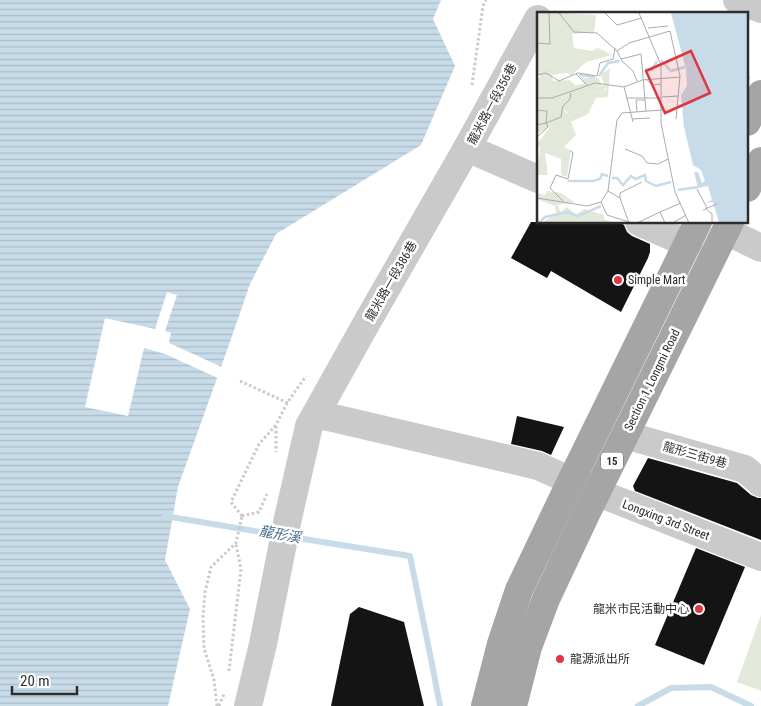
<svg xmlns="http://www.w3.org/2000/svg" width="761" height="706" font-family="'Roboto Condensed','Noto Sans TC',sans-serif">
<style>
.pitch{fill:#e2e9db}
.water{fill:url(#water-rules)}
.pier{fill:#fff}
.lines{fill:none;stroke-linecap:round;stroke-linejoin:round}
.stream{stroke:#c8dbe8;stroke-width:6}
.building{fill:#141414}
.path{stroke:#cacaca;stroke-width:3;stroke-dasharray:2.5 2.5;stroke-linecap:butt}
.minor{stroke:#cacaca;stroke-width:28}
.major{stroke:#a5a5a5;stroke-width:28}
.poi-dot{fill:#da3942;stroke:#fff;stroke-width:2}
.labels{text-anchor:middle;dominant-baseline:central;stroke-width:5;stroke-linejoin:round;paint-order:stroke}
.shield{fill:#fff;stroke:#6c6c6c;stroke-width:1}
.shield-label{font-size:11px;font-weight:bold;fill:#2d2d2d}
.street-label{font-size:12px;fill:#2d2d2d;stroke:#fff}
.poi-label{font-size:12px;fill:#2d2d2d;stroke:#fff;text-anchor:start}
.water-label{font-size:14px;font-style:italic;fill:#406c89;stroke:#fff}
.inset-river{fill:none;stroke:#c8dbe8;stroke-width:2.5}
.inset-road{fill:none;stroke:#ababab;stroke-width:1}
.view{fill:#da3942;fill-opacity:0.15;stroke:#da3942;stroke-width:2.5}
.inset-edge{fill:none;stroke:#2d2d2d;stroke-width:2.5}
</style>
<defs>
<pattern id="water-rules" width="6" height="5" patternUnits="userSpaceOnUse" patternTransform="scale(1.25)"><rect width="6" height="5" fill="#c8dbe8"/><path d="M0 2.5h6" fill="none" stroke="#acbcc7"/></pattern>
</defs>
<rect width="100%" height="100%" fill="#fff"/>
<polygon class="pitch" points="761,615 761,691 737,682"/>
<polygon class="water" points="0,0 441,0 433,19 455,66 421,145 276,234 250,284 231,339 178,487 165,560 190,609 168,706 0,706"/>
<polygon class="pier" points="167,292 177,295 165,331 171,333 169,343 224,368 220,379 165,354 144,348 128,416 85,407 105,318 155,329"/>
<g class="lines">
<g class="stream">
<polyline points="165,516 278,535"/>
<polyline points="291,537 410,556 432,664 440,706"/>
<polyline points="638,706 671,688 711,687 751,706"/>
</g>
</g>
<g class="building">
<polygon points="531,222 619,222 624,225 627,232 632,236 650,244 650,252 648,258 621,312 551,271 547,278 511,258"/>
<polygon points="517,416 564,427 551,455 542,451 511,444"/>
<polygon points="648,458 737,483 751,495 758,498 761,498 761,540 635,491 633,486"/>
<polygon points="696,548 745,567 704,665 655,645"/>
<polygon points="359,607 404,622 424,706 331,706 350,614"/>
</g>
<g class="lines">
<g class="path">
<polyline points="472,85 483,6 486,0"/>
<polyline points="240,381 288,403"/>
<polyline points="276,426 276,452"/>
<polyline points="242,516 231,502 259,444 276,425 287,403 306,376"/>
<polyline points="242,516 259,512 267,494"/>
<polyline points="229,671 241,569 236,544"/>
<polyline points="217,706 214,680 204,648 203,617 205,592 211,567 236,543 242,516"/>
<polyline points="219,706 224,694"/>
</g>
<g class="minor">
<polyline points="737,0 761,9"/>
<polyline points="467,148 538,179"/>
<polyline points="639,222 688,244"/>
<polyline points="726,231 761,248"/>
<polyline points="316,414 538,466 596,492 761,557"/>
<polyline points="625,435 745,469 761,483"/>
<polyline points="248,706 263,644 288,518 309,426 366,324 467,148 538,19"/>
</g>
<g class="major">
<polyline points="747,122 761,94"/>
<polyline points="747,188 761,161"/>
<polyline points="485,706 501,644 519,590 571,481 698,222"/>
<polyline points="513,706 528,647 546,599 586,514 730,222"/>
</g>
</g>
<g class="poi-dot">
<circle cx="618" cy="280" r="5"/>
<circle cx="699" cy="609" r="5"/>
<circle cx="560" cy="659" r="5"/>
</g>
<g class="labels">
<rect class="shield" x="601" y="452.5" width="22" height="17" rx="4"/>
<g class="shield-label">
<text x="612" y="461">15</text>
</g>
<g class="street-label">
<text transform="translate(492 104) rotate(-62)">龍米路一段356巷</text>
<text transform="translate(391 281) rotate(-60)">龍米路一段386巷</text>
<text transform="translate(652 380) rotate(-64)">Section 1, Longmi Road</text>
<text transform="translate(695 455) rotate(16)">龍形三街9巷</text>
<text transform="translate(666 520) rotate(21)">Longxing 3rd Street</text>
</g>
<g class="poi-label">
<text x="628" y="280">Simple Mart</text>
<text x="689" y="609" text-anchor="end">龍米市民活動中心</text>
<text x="570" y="659">龍源派出所</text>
</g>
<g class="water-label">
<text transform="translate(280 534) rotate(10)">龍形溪</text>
</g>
</g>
<g transform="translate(537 12)">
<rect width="211" height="211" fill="#fff"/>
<path d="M28 1 59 3 57 20 35 22 37 36 55 39 61 36 75 43 49 50 34 64 30 61 15 63 16 69 33 68 38 73 47 72 45 66H61L65 73 47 83 32 103 22 90 29 81 18 93 0 96V66L4 65 0 61V51L24 54 26 51 9 38 14 33V24L33 15 26 4ZM73 56 71 85 59 86 51 102 34 110 39 123 27 135 34 139 30 165 24 163V147L8 141 11 163H0L3 136 0 131 25 109 49 93 50 85 57 80 64 81 69 78 64 63ZM10 179 24 181 37 190 20 193 24 200 30 195 39 203 47 197 67 203V207L76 211H5L19 201 18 194 0 187V181L8 183Z" fill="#e2e9db"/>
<path d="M0 1H28L26 4 34 15 26 20 28 28 17 31 14 25V33L9 38 26 50 24 54 0 51ZM68 73 67 81 57 80 50 85 49 93 25 109 24 117H15L16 129 0 132 14 114 0 122V96L6 92 18 93 29 81 22 90 25 93 33 89V97L26 98 32 103 49 79Z" fill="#e2e9db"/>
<path d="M134 1H211V211H182L176 190 168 191 175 188 171 174 161 176 157 160H161L165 171 168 169 164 158 156 153 147 115 144 83 150 74 149 57Z" fill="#c8dbe8"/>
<path class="inset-river" d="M195 1 212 67M124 48 134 59 148 55M108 57 115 58 120 49M42 63 58 65M62 64 71 51 83 49M75 166H80L86 173 94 164 99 167 108 163 109 169 119 174 134 170M31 169H56L63 167 65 162 71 164M141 178 161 175M2 211 8 205 30 200 41 204 64 194"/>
<path class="inset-road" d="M22 1 37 20 60 21 80 39 92 31 133 19 143 64 139 107M68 1 80 13 105 6M102 1 124 53V111L138 180 152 211M111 16 131 14M0 31 13 32 12 1M80 39 85 49 96 59 100 69M84 47 104 42 109 99M39 62 51 74M0 63 9 61 22 69 41 61 60 64 63 51 76 47 78 36M110 68 116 73 124 72M87 75 96 110M125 85 141 84M0 86H15L58 71 87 75 105 68 143 65M89 86H124M0 98 10 99 9 111 0 113M100 100 99 88H108M95 107 113 106M0 125 11 115 9 111 24 105 26 94 33 87 34 81M88 137 105 144 110 151 121 152 131 147M160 177 170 196M71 179 83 186 92 211M0 186 50 194 64 190 71 179 80 108 85 101 125 98M83 186V181L105 170M26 189 13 176 19 163 31 167 36 141 33 138M64 190 70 203 92 210M169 197 175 202V211M166 198 180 192M100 211 123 200M128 211 123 200 144 191M136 211 149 203"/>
<path class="view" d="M154 39 173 81 128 101 109 59Z"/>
<rect width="211" height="211" class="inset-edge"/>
</g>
<path d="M12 686v8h65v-8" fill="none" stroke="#2d2d2d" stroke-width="2.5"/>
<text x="20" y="686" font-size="15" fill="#2d2d2d" stroke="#ffffff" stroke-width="4" paint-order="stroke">20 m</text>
</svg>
